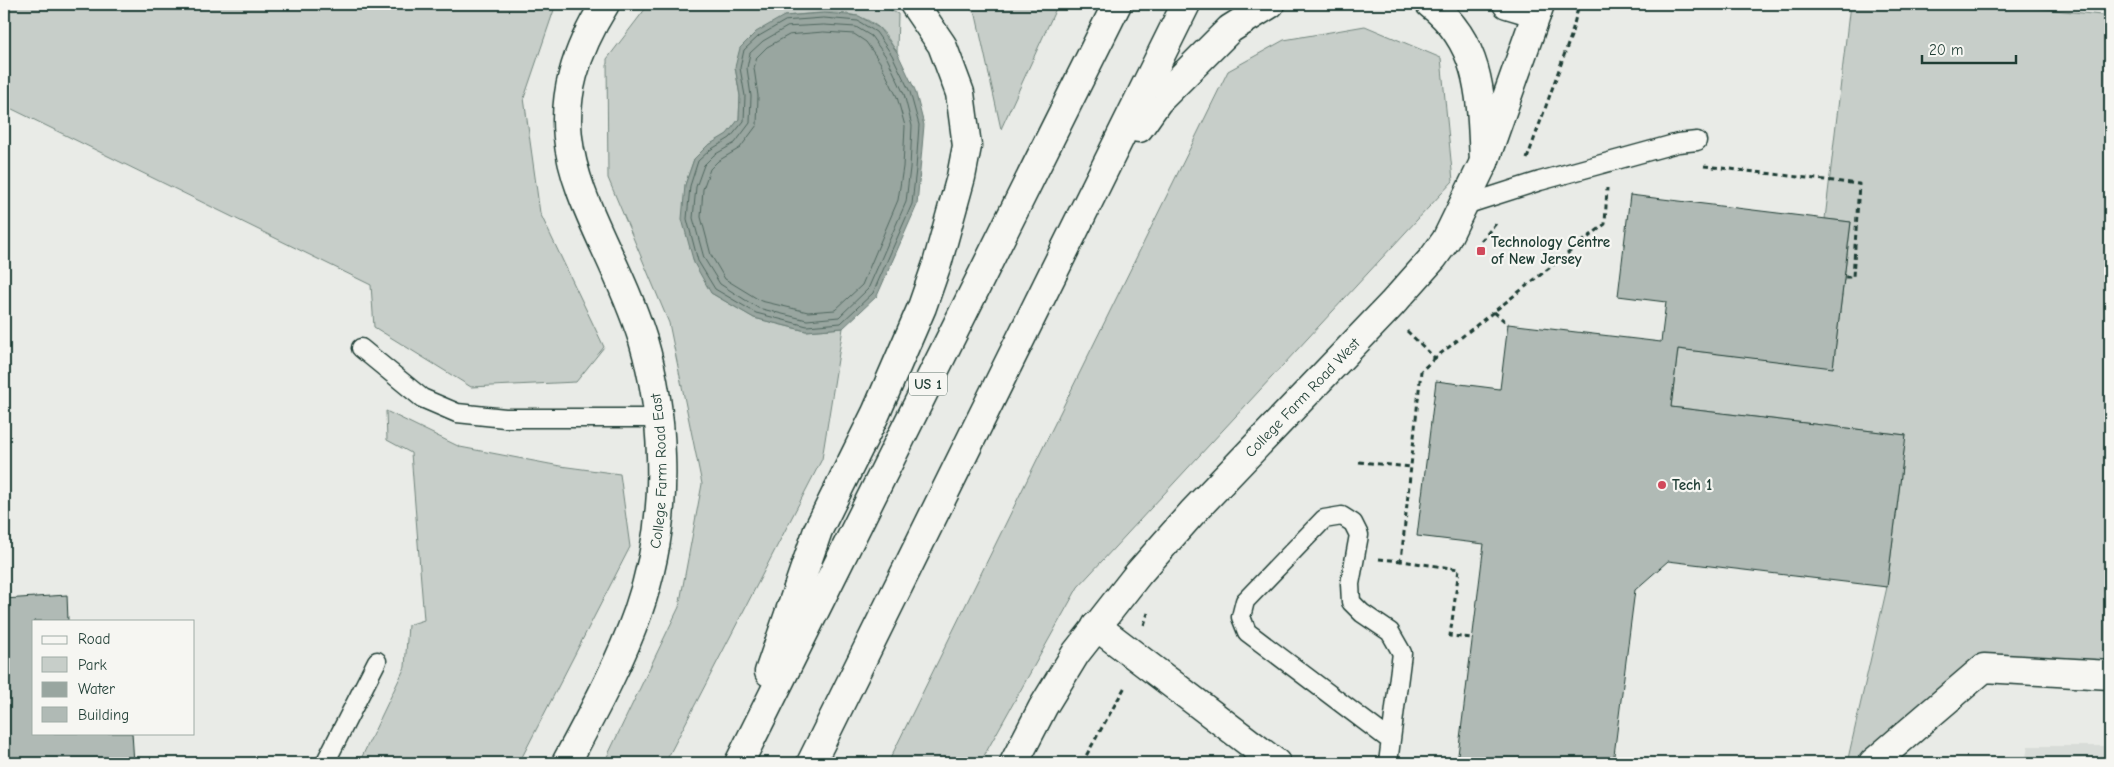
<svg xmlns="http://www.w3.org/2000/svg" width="2114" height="767" font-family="'Comic Neue',sans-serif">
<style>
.built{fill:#d8dcd8}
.green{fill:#c7cec9;stroke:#73867e}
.water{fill:#99a6a0;stroke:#687c75}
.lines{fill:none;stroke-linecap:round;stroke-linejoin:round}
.shore{stroke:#50675f;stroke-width:1}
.building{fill:#b0bab5;stroke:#1f3d34}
.service-casing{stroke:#1f3d34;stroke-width:21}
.minor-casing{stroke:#1f3d34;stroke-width:31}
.trunk-casing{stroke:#1f3d34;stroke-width:31}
.path{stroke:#1f3d34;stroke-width:3;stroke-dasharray:5 4;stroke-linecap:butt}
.service{stroke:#f6f6f2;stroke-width:18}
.minor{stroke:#f6f6f2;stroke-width:28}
.trunk{stroke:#f6f6f2;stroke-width:28}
.poi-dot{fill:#d1495b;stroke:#f6f6f2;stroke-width:2}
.labels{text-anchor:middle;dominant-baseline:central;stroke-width:4.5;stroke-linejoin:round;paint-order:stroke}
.shield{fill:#f6f6f2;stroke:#60746d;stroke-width:1}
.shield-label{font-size:14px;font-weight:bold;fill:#1f3d34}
.poi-label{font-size:15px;font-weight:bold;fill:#1f3d34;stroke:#f6f6f2;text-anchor:start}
.street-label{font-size:15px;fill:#1f3d34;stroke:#f6f6f2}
</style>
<rect width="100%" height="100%" fill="#e9ebe7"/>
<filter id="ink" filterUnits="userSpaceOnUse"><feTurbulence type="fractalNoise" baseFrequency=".02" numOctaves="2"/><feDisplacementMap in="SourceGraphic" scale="10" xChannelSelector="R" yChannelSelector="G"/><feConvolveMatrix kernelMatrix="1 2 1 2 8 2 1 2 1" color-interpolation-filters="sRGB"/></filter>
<g filter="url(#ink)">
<polygon class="built" points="2028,746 2110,746 2110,763 2025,763"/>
<g class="green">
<polygon points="4,4 556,4 524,98 540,213 604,347 576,382 471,387 374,327 371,285 4,105"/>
<path d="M649 4H879L898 14 897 52C891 44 886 33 878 27 853 6 815 14 784 16L735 67 740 96 739 119 727 135 707 146 694 159 685 185 711 293 754 318 806 331 843 328 822 459 665 763H604L679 607 702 484 669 323 608 178 607 59Z"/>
<polygon points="966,4 1058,4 1001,129 976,15"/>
<polygon points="1850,4 1999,4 2110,16 2110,675 1984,668 1873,763 1847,763 1887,587 1906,435 1671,407 1678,349 1833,367 1851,222 1825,219"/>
<polygon points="1365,26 1441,58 1453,181 1078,587 980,763 888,763 1228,71 1284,40"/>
<polygon points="386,411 460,447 560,466 620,474 630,547 519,763 359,763 405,667 408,625 424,620 411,453 387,440"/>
</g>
<polygon class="water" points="824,13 859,16 879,28 897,52 915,90 924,125 917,205 877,296 843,328 806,331 754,318 711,293 694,263 682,219 685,185 694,159 707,146 727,134 739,119 740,96 735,67 740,48 756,32 784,16"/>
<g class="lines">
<g class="shore">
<polygon points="824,18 858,21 876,32 892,55 910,92 919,125 916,169 912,204 873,293 841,323 807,326 756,313 715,289 698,261 687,219 690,186 698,161 710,150 730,138 744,121 745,96 740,68 744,50 759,36 785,21"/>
<polygon points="824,25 856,27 871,36 887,58 904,94 912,126 910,168 906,202 868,289 839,317 807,320 758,308 720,284 704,258 693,218 696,187 704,165 714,155 735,143 750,123 751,96 747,68 750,53 763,41 787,27"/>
<polygon points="824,32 854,34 866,42 880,62 897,97 905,126 903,167 898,200 862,285 835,310 808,312 761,301 725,279 711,255 701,217 703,189 710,169 718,161 740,148 757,125 758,96 754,68 757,57 767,47 789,35"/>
</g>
</g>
<g class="building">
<polygon points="1630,195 1851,222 1833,368 1678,349 1671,407 1906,435 1887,587 1668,561 1635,590 1613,763 1457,763 1484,544 1417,536 1436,381 1500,389 1508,324 1661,342 1666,302 1618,296"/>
<polygon points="67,595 68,621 34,621 34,733 132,733 134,763 4,763 4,599"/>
</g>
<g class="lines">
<defs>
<g id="service">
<polyline points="1465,205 1540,181 1678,143 1697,141"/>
<polyline points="361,348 422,398 457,413 505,418 658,418"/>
<polyline points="325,763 377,661"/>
<polyline points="1388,763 1402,653 1390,632 1362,613 1351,602 1350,584 1359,535 1353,523 1342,516 1324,519 1245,601 1241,617 1247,632 1390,740"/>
</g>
<g id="minor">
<polyline points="1096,626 1276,763"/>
<path id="s1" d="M566 763C622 658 666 579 661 456 660 417 654 377 643 340 602 210 518 144 605 4"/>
<path id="s2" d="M1014 763 1043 707 1076 653 1138 574 1192 513 1392 304 1433 258 1446 240 1484 162 1540 4"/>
<polyline points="1873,763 1984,668 2110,675"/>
</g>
<g id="trunk">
<path d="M1430 4C1483 45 1481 101 1484 162"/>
<polyline points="1507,4 1537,13"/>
<polyline points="1139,128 1158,101 1230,29 1270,4"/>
<polyline points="769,672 818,530 876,413 922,307 937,264 961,177 967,146 960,93 942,45 914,4"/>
<polyline points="739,763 1117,4"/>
<polyline points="811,763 1186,4"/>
</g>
</defs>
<use href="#service" class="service-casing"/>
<use href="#minor" class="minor-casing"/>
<use href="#trunk" class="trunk-casing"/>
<g class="path">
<polyline points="1527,159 1571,36 1579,4"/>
<polyline points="1704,166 1859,184 1853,277 1844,277"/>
<polyline points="1481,241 1498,221"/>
<polyline points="1494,312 1508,324"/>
<polyline points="1407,331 1435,358 1605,224 1607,188"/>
<polyline points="1435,358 1421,371 1401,561 1459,569 1450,636 1472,638"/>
<polyline points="1359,462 1411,467"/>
<polyline points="1379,559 1401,561"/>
<polyline points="1144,625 1148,613"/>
<polyline points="1082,763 1126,685"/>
</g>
<use href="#service" class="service"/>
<use href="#minor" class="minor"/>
<use href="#trunk" class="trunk"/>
</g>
</g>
<g class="poi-dot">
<rect x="1476" y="246" width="10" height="10" rx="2.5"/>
<circle cx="1662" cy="485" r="5"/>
</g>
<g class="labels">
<rect class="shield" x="909" y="372.5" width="38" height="23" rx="4"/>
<g class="shield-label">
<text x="928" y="384">US 1</text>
</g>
<g class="poi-label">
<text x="1491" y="242">Technology Centre<tspan x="1491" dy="17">of New Jersey</tspan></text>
<text x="1672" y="485">Tech 1</text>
</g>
<g class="street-label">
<text stroke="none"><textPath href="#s2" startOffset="468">College Farm Road West</textPath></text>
<text stroke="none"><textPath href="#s1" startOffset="311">College Farm Road East</textPath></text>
</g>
</g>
<rect width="2114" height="767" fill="none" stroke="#f6f6f2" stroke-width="20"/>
<rect x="10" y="10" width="2094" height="747" fill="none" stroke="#1f3d34" stroke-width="2" filter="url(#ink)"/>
<rect x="32" y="620" width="162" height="115" fill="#f6f6f2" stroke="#a0aca6"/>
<rect x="42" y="636" width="25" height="8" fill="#f6f6f2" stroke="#a0aca6"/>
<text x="78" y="644" font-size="15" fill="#1f3d34">Road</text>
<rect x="42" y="657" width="25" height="15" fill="#c7cec9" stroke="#a0aca6"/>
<text x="78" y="670" font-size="15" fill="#1f3d34">Park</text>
<rect x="42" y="682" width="25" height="15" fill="#99a6a0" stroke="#a0aca6"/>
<text x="78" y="694" font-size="15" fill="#1f3d34">Water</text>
<rect x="42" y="707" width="25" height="15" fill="#b0bab5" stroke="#a0aca6"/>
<text x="78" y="720" font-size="15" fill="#1f3d34">Building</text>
<path d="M1922 55v8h94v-8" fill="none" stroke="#1f3d34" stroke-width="2.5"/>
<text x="1929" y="55" font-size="15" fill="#1f3d34" stroke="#f6f6f2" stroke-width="4" paint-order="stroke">20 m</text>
</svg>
